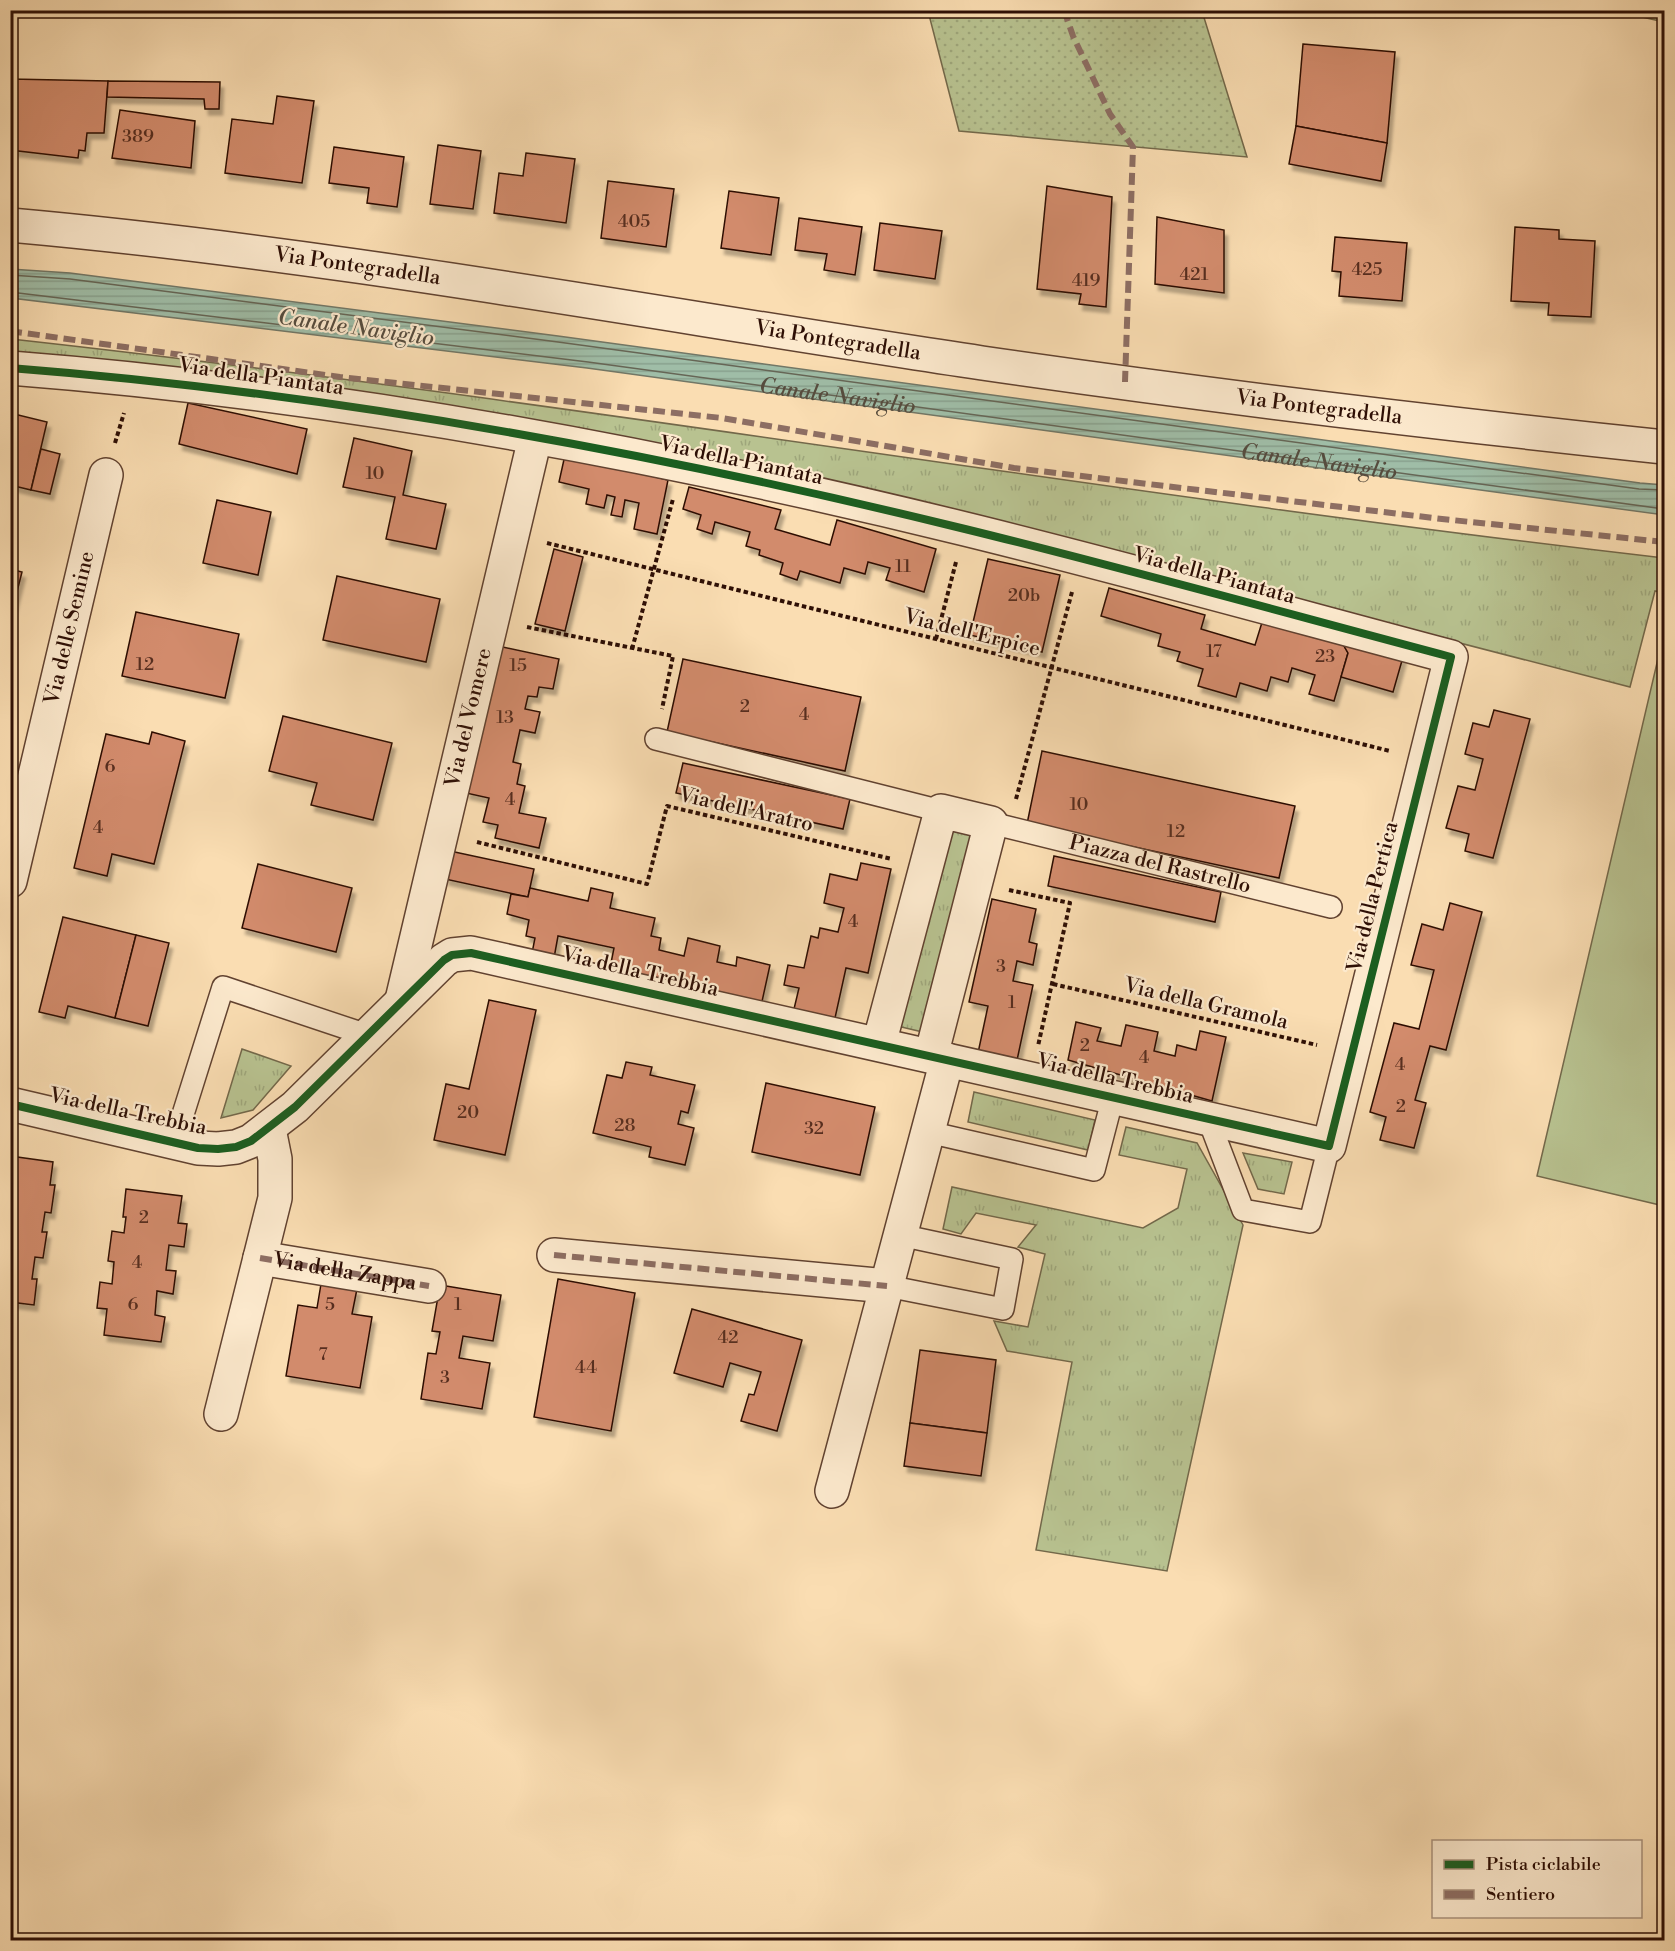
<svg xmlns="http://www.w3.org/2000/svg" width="1675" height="1951" font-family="'Libre Bodoni',serif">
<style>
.grass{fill:url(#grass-tufts);stroke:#73684a;stroke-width:1.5}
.forest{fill:url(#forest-crowns);stroke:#73684a;stroke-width:1.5}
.garden{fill:url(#garden-dots);stroke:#73684a;stroke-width:1.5}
.pitch{fill:#b8c290;stroke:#73684a;stroke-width:1.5}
.water{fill:url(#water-rules);stroke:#727766;stroke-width:1.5}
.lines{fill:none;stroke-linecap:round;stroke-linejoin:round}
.shore{stroke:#666656;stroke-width:1.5}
.building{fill:#d28b6c;stroke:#2e0f05;stroke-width:1.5;filter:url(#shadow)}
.service-casing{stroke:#614230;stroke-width:24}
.minor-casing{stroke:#614230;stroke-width:36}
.tertiary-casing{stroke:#614230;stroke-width:36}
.path{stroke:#2e0f05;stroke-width:4;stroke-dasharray:4.5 3;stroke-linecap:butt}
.service{stroke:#fce9cd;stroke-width:21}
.minor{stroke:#fce9cd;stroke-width:33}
.tertiary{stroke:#fce9cd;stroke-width:33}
.quiet{stroke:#8d6e63;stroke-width:6;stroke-dasharray:12 6;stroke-linecap:butt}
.cycleway-casing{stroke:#fce9cd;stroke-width:11}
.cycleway{stroke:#1b5e20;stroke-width:8}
.labels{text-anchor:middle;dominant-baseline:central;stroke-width:4.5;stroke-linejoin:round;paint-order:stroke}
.number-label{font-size:18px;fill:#572e1f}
.street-label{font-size:21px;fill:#2e0f05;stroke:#fce9cd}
.water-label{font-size:22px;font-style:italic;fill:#564c3e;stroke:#fce9cd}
</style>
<defs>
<pattern id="grass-tufts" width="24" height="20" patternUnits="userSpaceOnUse" patternTransform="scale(1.5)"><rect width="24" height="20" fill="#b8c290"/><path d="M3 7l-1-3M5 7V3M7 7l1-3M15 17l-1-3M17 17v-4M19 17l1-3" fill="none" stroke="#9ea67b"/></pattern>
<pattern id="forest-crowns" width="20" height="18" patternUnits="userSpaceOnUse" patternTransform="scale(1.5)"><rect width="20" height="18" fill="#b8c290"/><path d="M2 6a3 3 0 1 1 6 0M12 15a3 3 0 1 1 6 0" fill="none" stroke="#9ea67b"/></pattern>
<pattern id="garden-dots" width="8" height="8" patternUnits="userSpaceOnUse" patternTransform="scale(1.5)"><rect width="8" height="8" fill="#b8c290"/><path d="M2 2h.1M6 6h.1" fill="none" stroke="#9ea67b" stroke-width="1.8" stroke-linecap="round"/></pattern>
<pattern id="water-rules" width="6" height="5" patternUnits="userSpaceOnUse" patternTransform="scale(1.5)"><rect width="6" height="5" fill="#9fbda7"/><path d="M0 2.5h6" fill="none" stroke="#89a18e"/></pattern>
<filter id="shadow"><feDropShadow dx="3.5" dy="6" stdDeviation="1.5" flood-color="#0004"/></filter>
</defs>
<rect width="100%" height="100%" fill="#faddb2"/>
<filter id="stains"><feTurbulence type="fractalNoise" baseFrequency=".00333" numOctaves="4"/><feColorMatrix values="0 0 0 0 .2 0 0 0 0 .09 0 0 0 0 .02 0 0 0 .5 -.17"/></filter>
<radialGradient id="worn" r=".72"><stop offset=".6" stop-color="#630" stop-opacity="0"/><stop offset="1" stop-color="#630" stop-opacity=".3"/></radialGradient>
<g class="grass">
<path d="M11 339C564 400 1112 495 1664 558V593L1655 591 1630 687 1166 567 11 354Z"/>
<polygon points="947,829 978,837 927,1033 897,1026"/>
<polygon points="242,1049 291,1066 253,1110 221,1118"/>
<polygon points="974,1092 1095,1120 1088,1150 968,1122"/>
<polygon points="1126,1127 1197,1143 1243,1225 1167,1571 1036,1550 1072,1362 1007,1351 994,1321 1028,1327 1045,1254 1018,1247 1036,1225 976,1213 961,1234 943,1229 952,1187 1143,1228 1178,1208 1187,1169 1119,1155"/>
<polygon points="1243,1153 1292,1162 1284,1194 1258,1189"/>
</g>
<polygon class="forest" points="1616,11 1664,11 1664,22"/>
<polygon class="garden" points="928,11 1202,11 1247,157 959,131"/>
<polygon class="pitch" points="1664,633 1664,1206 1537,1176"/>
<polygon class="water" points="10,269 70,273 558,336 1640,483 1664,485 1664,515 587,368 11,298"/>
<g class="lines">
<g class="shore">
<polyline points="10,275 70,279 558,342 1639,489 1664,490"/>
<path id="s1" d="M10 292 588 362 1664 509"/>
</g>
</g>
<g class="building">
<polygon points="1303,44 1395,52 1387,143 1296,126"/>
<polygon points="10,79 108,81 104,133 87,133 85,151 79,150 78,158 10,150"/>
<polygon points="108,81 220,82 219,109 205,109 204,99 107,97"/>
<polygon points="277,96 314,101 302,183 225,173 232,119 273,124"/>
<polygon points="120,110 195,121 191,168 112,158"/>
<polygon points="1296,126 1387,143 1381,181 1289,164"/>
<polygon points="438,145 481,151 473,209 430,204"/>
<polygon points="334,147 404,157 397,207 367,203 369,188 329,183"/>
<polygon points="526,153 575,159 566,223 494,213 499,173 523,176"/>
<polygon points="608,181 674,189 666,247 601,238"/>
<polygon points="1047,186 1112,197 1106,307 1079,304 1081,294 1037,289"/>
<polygon points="729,191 779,198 771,255 721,248"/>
<polygon points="1157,217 1224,230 1224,293 1155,284"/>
<polygon points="799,218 862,227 855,275 824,270 827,254 795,250"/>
<polygon points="880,223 942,231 935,279 874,270"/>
<polygon points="1515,227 1559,230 1559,239 1595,241 1591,317 1548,315 1549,303 1511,301"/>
<polygon points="1335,237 1407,243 1402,301 1339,296 1341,272 1332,271"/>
<polygon points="188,403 307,429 297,474 179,444"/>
<polygon points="10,413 47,422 31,490 10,485"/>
<polygon points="354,438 412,451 403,495 446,504 436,549 386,539 395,497 343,487"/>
<polygon points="41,449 60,454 50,494 31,490"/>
<polygon points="565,455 668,480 657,534 634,529 639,503 625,500 622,517 611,515 615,497 607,495 604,508 586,504 589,489 559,482"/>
<polygon points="689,487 781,510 775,529 830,545 837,520 936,549 924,592 886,580 890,568 868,562 865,574 844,568 840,583 800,571 797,580 780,574 783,563 759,555 760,550 746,546 750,532 715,522 712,534 697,529 701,515 683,509"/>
<polygon points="217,500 271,512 258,575 203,563"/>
<polygon points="554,549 583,557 565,631 535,624"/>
<polygon points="988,559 1060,575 1042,652 970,635"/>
<polygon points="10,569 22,572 10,619"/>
<polygon points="337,576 440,599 426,662 323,640"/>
<polygon points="1109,588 1205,615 1201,629 1255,645 1264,616 1340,639 1348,653 1334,701 1309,694 1315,675 1292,668 1288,682 1271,677 1267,691 1240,683 1236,697 1198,686 1203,669 1177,661 1180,652 1158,646 1161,634 1101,616"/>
<polygon points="136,612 239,634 225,698 122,676"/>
<polygon points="1340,639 1403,657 1393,692 1341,677 1348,653"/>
<polygon points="498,646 559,659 553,689 539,687 537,697 528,696 525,709 540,712 535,733 520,730 513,762 521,764 517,784 525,786 519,813 546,818 539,848 495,838 498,825 483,822 489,798 466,793"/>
<polygon points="683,659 861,697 845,771 667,732"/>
<polygon points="1494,710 1530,719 1493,858 1465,851 1469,834 1446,828 1458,786 1475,790 1483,759 1465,754 1473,723 1489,727"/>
<polygon points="283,716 392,743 373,820 311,805 317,783 269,771"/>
<polygon points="152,732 185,741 154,864 112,854 107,876 74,868 106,734 149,744"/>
<polygon points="1042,751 1295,806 1279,878 1027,824"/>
<polygon points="683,763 850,799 843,829 676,793"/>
<polygon points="450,851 534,869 528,897 445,879"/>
<polygon points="1054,856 1221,892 1215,922 1048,886"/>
<polygon points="861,863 891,869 868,973 846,968 835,1018 794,1009 799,988 784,985 788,965 804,968 811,936 818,938 820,928 838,932 844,908 824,903 830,874 857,880"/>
<polygon points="258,864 352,888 336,952 242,928"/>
<polygon points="530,888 588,901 591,888 613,893 610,908 655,918 651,936 661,938 659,950 684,956 688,938 720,946 717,962 736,966 737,957 770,965 761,1006 609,973 614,948 558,936 554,958 532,953 535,938 526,936 529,920 507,914 511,894 528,897"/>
<polygon points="992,899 1036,909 1029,942 1037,944 1033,965 1017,961 1013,981 1033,985 1016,1065 978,1053 988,1006 969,1002"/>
<polygon points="1450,903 1482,912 1446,1050 1430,1046 1415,1100 1426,1103 1414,1148 1380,1140 1386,1117 1370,1112 1394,1023 1419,1029 1434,970 1411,965 1422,924 1443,930"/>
<polygon points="63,917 136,935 115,1018 68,1006 65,1018 39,1012"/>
<polygon points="136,935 169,943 148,1026 115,1018"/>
<polygon points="489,1000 536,1010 505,1155 434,1140 446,1084 469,1089"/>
<polygon points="1076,1022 1101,1028 1097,1041 1121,1046 1126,1025 1158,1032 1154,1051 1175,1056 1177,1045 1196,1050 1200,1031 1226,1037 1212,1101 1068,1060"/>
<polygon points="626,1062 652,1067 650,1075 695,1085 688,1113 681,1111 678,1124 694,1128 685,1165 649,1157 651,1147 593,1133 607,1075 622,1078"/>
<polygon points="766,1083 875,1107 860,1175 752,1152"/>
<polygon points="10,1156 53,1162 50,1185 55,1185 51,1213 45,1212 42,1232 47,1232 43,1258 35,1257 32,1279 37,1279 34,1305 10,1302"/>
<polygon points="126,1189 182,1196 178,1223 187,1224 184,1247 169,1245 166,1270 176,1271 173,1294 157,1291 155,1315 165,1317 161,1342 104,1335 107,1309 97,1308 100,1282 112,1284 114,1262 108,1261 112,1231 124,1233 126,1217 123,1217"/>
<polygon points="558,1279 635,1293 611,1431 534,1417"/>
<polygon points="321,1284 357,1289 352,1314 372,1317 360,1388 286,1376 298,1305 317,1308"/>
<polygon points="440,1285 501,1295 493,1341 463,1336 459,1358 490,1363 482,1409 421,1399 428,1353 436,1354 440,1332 432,1331"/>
<polygon points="692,1309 802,1340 777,1431 741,1421 749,1394 754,1395 761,1372 730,1363 723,1387 674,1373"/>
<polygon points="920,1350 996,1360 987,1433 910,1423"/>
<polygon points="910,1423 987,1433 981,1476 904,1466"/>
</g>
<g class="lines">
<defs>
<g id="service">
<polyline points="656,739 941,811"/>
<path id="s2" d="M991 823 1331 907"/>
<polyline points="1208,1118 1243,1210 1310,1222 1329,1146"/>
<polyline points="928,1132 1094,1170 1113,1097"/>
<polyline points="174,1143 223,987 367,1035"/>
<polyline points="887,1286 1003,1309 1012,1259 900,1235"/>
</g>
<g id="minor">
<path d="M10 368C332 393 652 452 965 529 1128 569 1289 614 1451 657L1329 1146 471 953 452 955 444 960 295 1107 251 1141 236 1147 218 1149 198 1148 10 1104"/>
<path id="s3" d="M10 881 106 475"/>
<path id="s4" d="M402 1000 535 438"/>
<polyline points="879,1044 941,811 991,823 931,1056"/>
<polyline points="554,1255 887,1286"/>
<polyline points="260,1258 429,1286"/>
<polyline points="221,1414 275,1198 275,1159 269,1129"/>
<polyline points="832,1491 947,1060"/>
</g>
<g id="tertiary">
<path id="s5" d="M10 225C336 254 659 315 982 363 1209 396 1437 423 1664 447"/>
</g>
</defs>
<use href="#service" class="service-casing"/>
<use href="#minor" class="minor-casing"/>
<use href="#tertiary" class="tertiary-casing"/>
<g class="path">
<polyline points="115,443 124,413"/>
<polyline points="547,543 1390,751"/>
<polyline points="527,627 673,656 662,709"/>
<polyline points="936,639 956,562"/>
<polyline points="632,649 673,499"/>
<polyline points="1016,799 1072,592"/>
<polyline points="477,842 647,884 667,806 892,859"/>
<polyline points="1009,890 1070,903 1038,1046"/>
<polyline points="1053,984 1317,1045"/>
</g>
<use href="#service" class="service"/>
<use href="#minor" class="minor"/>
<use href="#tertiary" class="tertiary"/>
<g class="quiet">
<polyline points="1064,10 1073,36 1110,114 1133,147 1125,382"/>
<polyline points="10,331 340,377 722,418 1014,468 1442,519 1664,542"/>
<polyline points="554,1255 887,1286"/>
<path id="s6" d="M260 1258 429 1286"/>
</g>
<defs>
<path id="cycleway" d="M10 368C332 393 652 452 965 529 1128 569 1289 614 1451 657L1329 1146 471 953 452 955 444 960 295 1107 251 1141 236 1147 218 1149 198 1148 10 1104"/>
</defs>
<use href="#cycleway" class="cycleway-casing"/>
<use href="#cycleway" class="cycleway"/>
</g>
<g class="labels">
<g class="number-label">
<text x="138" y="136">389</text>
<text x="634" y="221">405</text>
<text x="1367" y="269">425</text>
<text x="1194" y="274">421</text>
<text x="1086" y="280">419</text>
<text x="375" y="473">10</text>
<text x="903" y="566">11</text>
<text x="1024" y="595">20b</text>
<text x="1214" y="651">17</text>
<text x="1325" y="656">23</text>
<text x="145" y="664">12</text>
<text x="518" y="665">15</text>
<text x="745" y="706">2</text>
<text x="804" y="714">4</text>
<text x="505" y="717">13</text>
<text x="110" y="766">6</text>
<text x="510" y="799">4</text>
<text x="1079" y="804">10</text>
<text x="98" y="827">4</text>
<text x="1176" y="831">12</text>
<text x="853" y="921">4</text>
<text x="1001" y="966">3</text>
<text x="1012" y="1002">1</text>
<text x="1085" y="1045">2</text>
<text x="1144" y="1057">4</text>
<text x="1400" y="1064">4</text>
<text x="1401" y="1106">2</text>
<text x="468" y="1112">20</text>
<text x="625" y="1125">28</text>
<text x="814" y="1128">32</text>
<text x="144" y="1217">2</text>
<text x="137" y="1262">4</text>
<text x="133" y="1304">6</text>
<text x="330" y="1304">5</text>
<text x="458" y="1304">1</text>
<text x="728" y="1337">42</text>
<text x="323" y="1354">7</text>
<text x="586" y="1367">44</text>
<text x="445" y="1377">3</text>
</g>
<g class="street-label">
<text stroke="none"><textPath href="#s5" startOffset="350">Via Pontegradella</textPath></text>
<text stroke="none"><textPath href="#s5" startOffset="836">Via Pontegradella</textPath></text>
<text transform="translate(261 377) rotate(8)">Via della Piantata</text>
<text stroke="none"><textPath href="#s5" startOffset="1322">Via Pontegradella</textPath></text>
<text transform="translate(741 461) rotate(12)">Via della Piantata</text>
<text transform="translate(1214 576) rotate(15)">Via della Piantata</text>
<text stroke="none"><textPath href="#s3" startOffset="260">Via delle Semine</textPath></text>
<text transform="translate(972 633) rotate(14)">Via dell'Erpice</text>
<text stroke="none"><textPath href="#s4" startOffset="290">Via del Vomere</textPath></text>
<text transform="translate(746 810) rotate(13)">Via dell'Aratro</text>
<text stroke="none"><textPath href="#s2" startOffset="174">Piazza del Rastrello</textPath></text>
<text transform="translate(1373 897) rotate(-76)">Via della Pertica</text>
<text transform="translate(640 972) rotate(13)">Via della Trebbia</text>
<text transform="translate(1206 1004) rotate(13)">Via della Gramola</text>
<text transform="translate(1115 1079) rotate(13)">Via della Trebbia</text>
<text transform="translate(128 1112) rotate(12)">Via della Trebbia</text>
<text stroke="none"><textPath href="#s6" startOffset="86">Via della Zappa</textPath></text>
</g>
<g class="water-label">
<text transform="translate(356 328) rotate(8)">Canale Naviglio</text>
<text stroke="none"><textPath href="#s1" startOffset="834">Canale Naviglio</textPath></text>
<text stroke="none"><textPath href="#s1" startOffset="1320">Canale Naviglio</textPath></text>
</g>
</g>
<rect width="1675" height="1951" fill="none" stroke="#faddb2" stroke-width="36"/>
<rect x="12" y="12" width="1651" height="1927" fill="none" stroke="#2e0f05" stroke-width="3"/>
<rect x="18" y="18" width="1639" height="1915" fill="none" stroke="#2e0f05" stroke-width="1.5"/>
<rect x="1432" y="1840" width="210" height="78" fill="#fce9cd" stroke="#aa927d" stroke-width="1.5"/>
<rect x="1444" y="1860" width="30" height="9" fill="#1b5e20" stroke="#aa927d" stroke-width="1.5"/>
<text x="1486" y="1870" font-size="18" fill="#2e0f05">Pista ciclabile</text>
<rect x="1444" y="1890" width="30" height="9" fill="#8d6e63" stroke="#aa927d" stroke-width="1.5"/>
<text x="1486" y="1900" font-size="18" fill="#2e0f05">Sentiero</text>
<rect width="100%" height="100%" filter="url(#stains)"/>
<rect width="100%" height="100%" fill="url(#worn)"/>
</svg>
